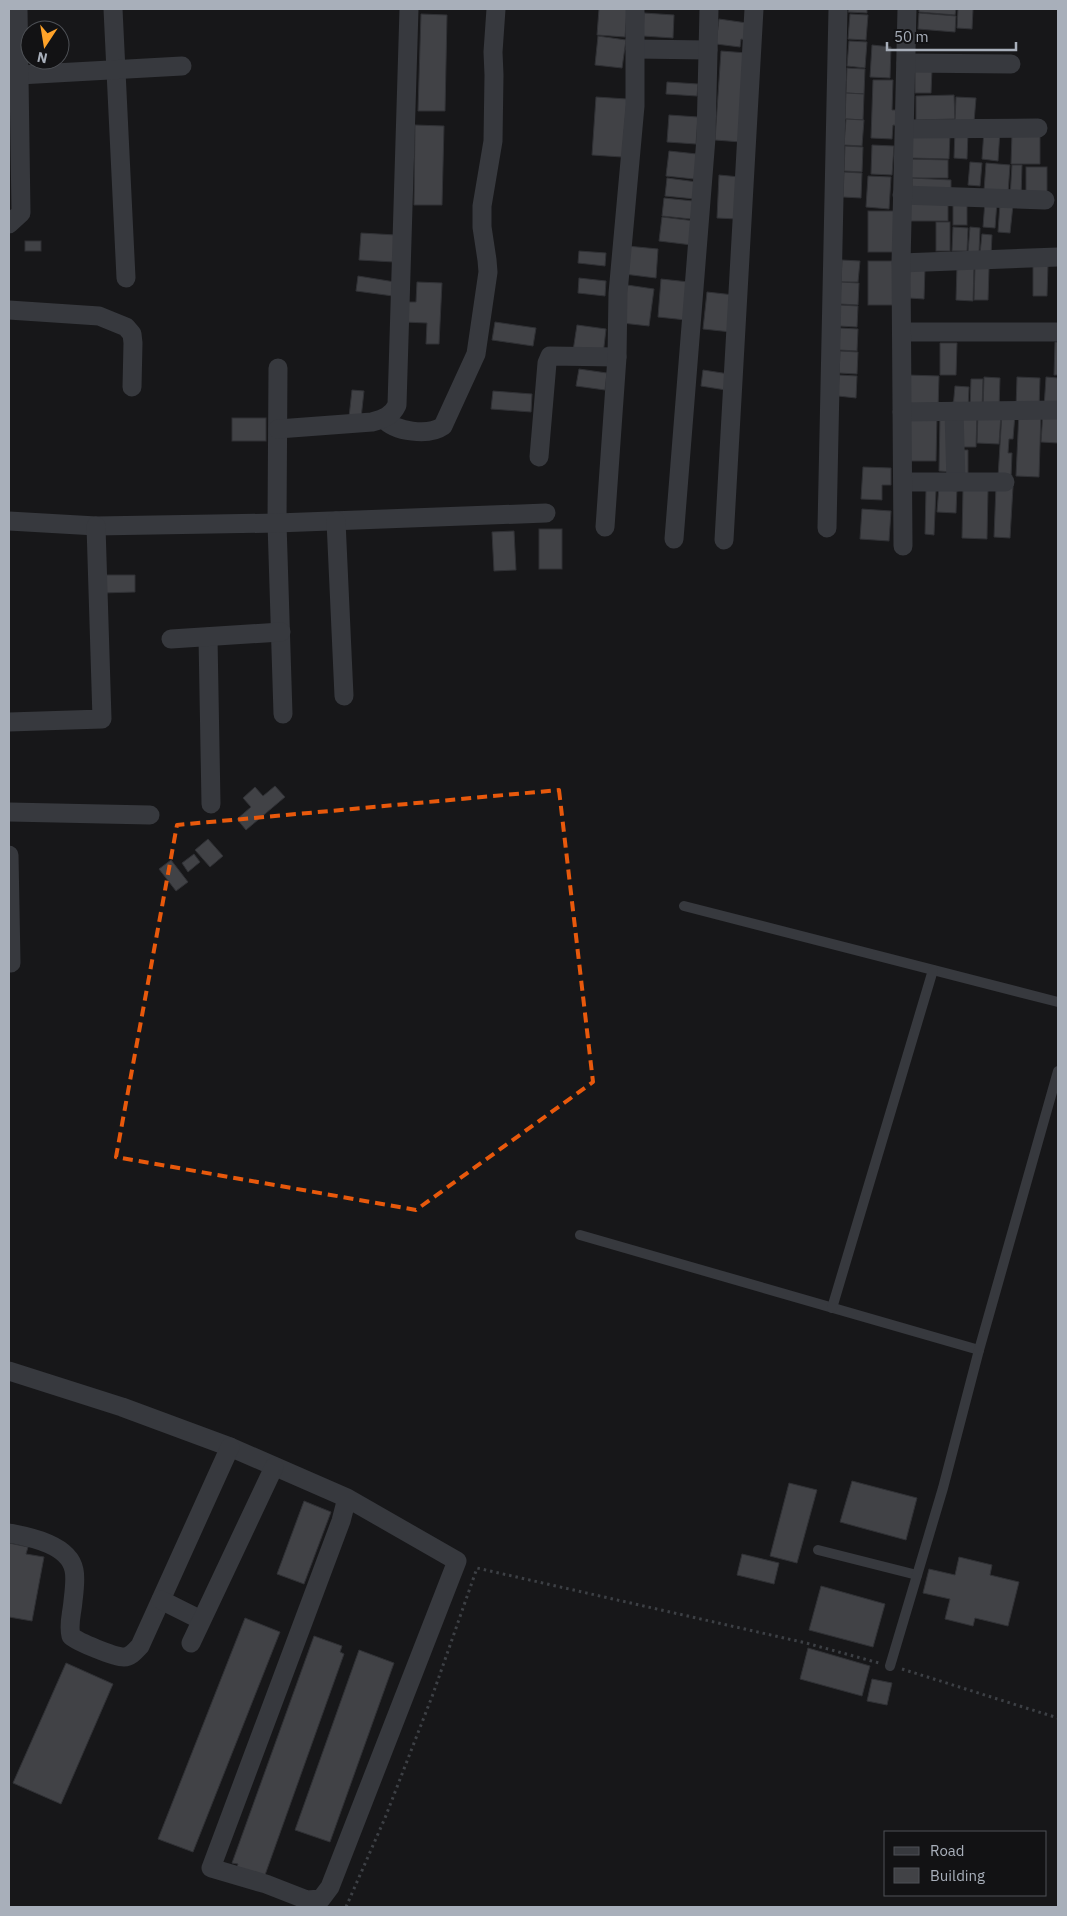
<svg xmlns="http://www.w3.org/2000/svg" width="1067" height="1916" font-family="'IBM Plex Sans',sans-serif">
<style>
.building{fill:#414246;stroke:#303135}
.lines{fill:none;stroke-linecap:round;stroke-linejoin:round}
.path{stroke:#3d4045;stroke-width:3;stroke-dasharray:2.5 4;stroke-linecap:butt}
.lane{stroke:#37393e;stroke-width:10}
.street{stroke:#37393e;stroke-width:19}
.marked{fill:none;stroke:#e8590c;stroke-width:4;stroke-dasharray:10 6;stroke-linejoin:round}
</style>
<rect width="100%" height="100%" fill="#171719"/>
<g class="building">
<polygon points="599,9 627,9 625,37 597,35"/>
<polygon points="849,9 867,9 867,13 848,12"/>
<polygon points="919,9 956,9 955,15 919,12"/>
<polygon points="958,9 973,9 972,29 957,28"/>
<polygon points="644,13 674,15 673,38 643,36"/>
<polygon points="919,13 956,16 955,32 918,29"/>
<polygon points="421,14 447,15 445,111 418,111"/>
<polygon points="850,14 868,15 866,40 848,39"/>
<polygon points="719,19 747,23 745,40 741,39 740,47 716,44"/>
<polygon points="598,36 626,40 622,68 595,65"/>
<polygon points="849,41 867,42 865,68 847,66"/>
<polygon points="872,45 891,47 890,78 870,77"/>
<polygon points="721,51 747,53 741,142 715,140"/>
<polygon points="847,68 865,69 864,94 846,93"/>
<polygon points="915,68 932,69 931,93 915,93"/>
<polygon points="873,80 893,80 892,110 902,110 901,126 893,125 892,139 871,138"/>
<polygon points="667,82 698,84 697,96 666,94"/>
<polygon points="846,93 864,94 863,120 845,119"/>
<polygon points="954,95 955,119 916,120 916,96"/>
<polygon points="596,97 627,99 622,157 592,155"/>
<polygon points="956,97 976,98 974,122 955,121"/>
<polygon points="669,115 698,117 696,144 667,142"/>
<polygon points="846,119 864,120 862,146 844,145"/>
<polygon points="415,125 444,126 442,205 414,205"/>
<polygon points="955,130 968,131 967,159 954,158"/>
<polygon points="984,130 1000,131 998,161 982,159"/>
<polygon points="911,133 950,134 949,159 910,158"/>
<polygon points="1012,134 1040,134 1040,164 1011,164"/>
<polygon points="872,145 894,146 892,175 871,174"/>
<polygon points="845,146 863,147 862,172 844,171"/>
<polygon points="669,151 697,154 694,179 666,176"/>
<polygon points="908,159 948,160 948,178 908,178"/>
<polygon points="970,162 982,163 980,186 968,185"/>
<polygon points="986,163 1010,165 1008,193 984,191"/>
<polygon points="1012,165 1022,165 1021,198 1010,198"/>
<rect x="1026" y="167" width="21" height="25"/>
<polygon points="844,172 862,173 861,198 843,197"/>
<polygon points="719,175 740,177 737,219 717,218"/>
<polygon points="868,176 891,177 889,209 866,207"/>
<polygon points="667,178 697,182 695,199 665,196"/>
<polygon points="912,178 951,180 951,191 912,190"/>
<polygon points="664,198 693,201 691,219 662,216"/>
<rect x="906" y="201" width="42" height="20"/>
<polygon points="985,201 997,202 995,228 983,227"/>
<rect x="953" y="202" width="14" height="23"/>
<polygon points="1000,204 1013,205 1010,233 998,232"/>
<rect x="868" y="211" width="28" height="41"/>
<polygon points="662,217 695,221 692,245 659,241"/>
<rect x="936" y="222" width="14" height="29"/>
<polygon points="953,227 968,228 967,251 952,251"/>
<polygon points="970,227 980,228 979,252 968,252"/>
<polygon points="361,233 396,235 394,262 359,260"/>
<polygon points="982,234 992,235 991,255 980,254"/>
<rect x="25" y="241" width="16" height="10"/>
<polygon points="627,246 658,249 656,278 624,274"/>
<polygon points="579,251 606,253 605,266 578,263"/>
<polygon points="842,260 860,261 858,282 841,282"/>
<rect x="868" y="261" width="28" height="44"/>
<polygon points="1033,263 1048,263 1047,296 1033,296"/>
<polygon points="910,266 925,267 924,299 909,298"/>
<polygon points="957,266 974,266 973,301 956,300"/>
<polygon points="975,267 989,268 988,300 974,300"/>
<polygon points="358,276 395,282 393,296 356,291"/>
<polygon points="579,278 606,281 605,296 578,293"/>
<polygon points="661,279 689,282 686,320 658,317"/>
<polygon points="417,282 442,283 439,344 426,344 427,323 404,322 405,302 416,302"/>
<polygon points="841,282 859,283 858,305 840,304"/>
<polygon points="627,285 654,289 649,326 622,323"/>
<polygon points="707,292 734,295 731,332 703,329"/>
<polygon points="840,305 858,306 857,327 839,326"/>
<polygon points="495,322 536,328 533,346 492,340"/>
<polygon points="577,325 606,329 603,355 573,351"/>
<polygon points="840,328 858,329 857,351 839,350"/>
<polygon points="1055,342 1058,342 1058,375 1054,375"/>
<polygon points="940,343 957,343 956,375 940,375"/>
<polygon points="840,351 858,352 857,374 839,373"/>
<polygon points="579,369 607,373 605,390 576,386"/>
<polygon points="703,370 729,374 726,390 701,386"/>
<polygon points="839,375 857,376 856,398 838,396"/>
<polygon points="907,375 939,376 938,410 906,409"/>
<polygon points="984,377 1000,378 999,409 983,408"/>
<polygon points="1017,377 1040,378 1039,409 1016,408"/>
<polygon points="1046,377 1058,378 1058,409 1044,408"/>
<polygon points="971,379 983,379 982,409 970,409"/>
<polygon points="955,386 969,387 968,409 953,408"/>
<polygon points="352,390 364,391 361,418 349,417"/>
<polygon points="493,391 532,394 531,412 491,409"/>
<polygon points="1019,411 1041,412 1039,477 1016,476"/>
<polygon points="1043,412 1058,413 1058,443 1041,442"/>
<polygon points="978,413 1001,414 999,444 977,443"/>
<polygon points="1002,413 1015,414 1013,439 1009,439 1008,453 1012,453 1011,478 998,477"/>
<polygon points="908,414 937,414 936,461 908,461"/>
<polygon points="940,414 954,414 953,472 939,471"/>
<polygon points="957,414 977,414 976,447 956,447"/>
<rect x="232" y="418" width="34" height="23"/>
<polygon points="959,450 968,450 968,477 958,477"/>
<polygon points="863,467 891,468 891,485 882,485 882,500 861,499"/>
<polygon points="939,486 957,487 956,513 937,512"/>
<polygon points="996,486 1013,487 1010,538 994,537"/>
<polygon points="926,489 936,489 934,535 925,534"/>
<polygon points="963,489 988,490 987,539 962,538"/>
<polygon points="862,509 891,511 889,541 860,539"/>
<rect x="539" y="529" width="23" height="40"/>
<polygon points="514,531 516,570 494,571 492,532"/>
<polygon points="101,575 135,575 135,592 101,593"/>
<polygon points="275,786 285,797 246,830 237,819 251,807 243,798 255,787 263,796"/>
<polygon points="208,839 223,856 210,867 195,850"/>
<polygon points="194,854 200,862 188,872 182,863"/>
<polygon points="171,860 188,882 176,891 159,869"/>
<polygon points="852,1481 917,1498 906,1540 840,1522"/>
<polygon points="789,1483 817,1490 797,1563 770,1556"/>
<polygon points="304,1501 331,1512 304,1584 277,1574"/>
<polygon points="9,1543 28,1547 26,1554 44,1557 32,1621 9,1617"/>
<polygon points="742,1554 779,1563 774,1584 737,1575"/>
<polygon points="959,1557 992,1565 990,1575 1019,1582 1008,1626 975,1618 973,1626 945,1619 950,1599 923,1593 929,1569 955,1575"/>
<polygon points="821,1586 885,1604 873,1647 809,1630"/>
<polygon points="245,1618 280,1632 193,1852 158,1839"/>
<polygon points="314,1636 342,1646 340,1652 344,1654 265,1875 235,1873 238,1864 232,1863"/>
<polygon points="808,1648 870,1666 862,1696 800,1679"/>
<polygon points="359,1650 394,1663 330,1842 295,1830"/>
<polygon points="66,1663 113,1684 61,1804 13,1783"/>
<polygon points="872,1679 892,1683 887,1705 867,1701"/>
</g>
<g class="lines">
<g class="path">
<polyline points="902,1669 1058,1718"/>
<polyline points="346,1907 385,1818 433,1694 477,1568 806,1643 879,1663"/>
</g>
<g class="lane">
<polyline points="684,906 1058,1002"/>
<polyline points="580,1235 979,1350"/>
<polyline points="832,1308 933,970"/>
<polyline points="818,1550 917,1575"/>
<polyline points="890,1666 943,1488 979,1350 1058,1071"/>
</g>
<g class="street">
<polyline points="113,9 126,278"/>
<polyline points="635,49 708,50"/>
<polyline points="906,63 1011,64"/>
<polyline points="19,75 182,66"/>
<polyline points="905,129 1038,128"/>
<polyline points="902,195 1045,200"/>
<polyline points="9,224 21,213 18,9"/>
<polyline points="901,263 1058,257"/>
<polyline points="9,310 99,316 126,327 132,334 133,343 132,387"/>
<polyline points="902,332 1058,332"/>
<polyline points="278,368 277,523 283,714"/>
<polyline points="954,411 956,482"/>
<polyline points="902,412 1058,410"/>
<path d="M384 419C395 432 429 436 443 426L476 354 488 272 487 260 482 227V206L493 141 494 75 493 52 496 9"/>
<path d="M278 429 372 422C383 419 392 416 397 405L409 9"/>
<polyline points="539,457 547,363 550,356 617,357"/>
<polyline points="903,482 1005,482"/>
<polyline points="9,521 96,526 277,523 546,513"/>
<polyline points="336,521 344,696"/>
<polyline points="605,527 617,357 618,293 635,106 635,9"/>
<polyline points="827,528 838,9"/>
<polyline points="674,539 706,138 709,9"/>
<polyline points="724,540 754,9"/>
<polyline points="903,546 901,263 907,9"/>
<polyline points="208,637 211,804"/>
<polyline points="171,639 281,632"/>
<polyline points="9,722 102,719 96,526"/>
<polyline points="9,812 150,815"/>
<polyline points="9,855 11,963 9,963"/>
<polyline points="9,1371 122,1407 230,1447 347,1498 457,1561 330,1887 321,1899 307,1900 266,1884 211,1868 341,1521 347,1498"/>
<path d="M9 1533C29 1537 69 1544 74 1570 76 1579 74 1592 73 1601 72 1614 68 1624 71 1636 78 1642 114 1657 124 1657 131 1657 136 1650 140 1646L230 1447"/>
<polyline points="161,1600 201,1620"/>
<polyline points="191,1643 274,1467"/>
</g>
</g>
<path class="marked" d="M559 790 593 1082 416 1210 116 1157 177 825Z"/>
<rect width="1067" height="1916" fill="none" stroke="#a8afba" stroke-width="20"/>
<rect x="884" y="1831" width="162" height="65" fill="#121214" stroke="#4e5156"/>
<rect x="894" y="1847" width="25" height="8" fill="#37393e" stroke="#4e5156"/>
<text x="930" y="1856" font-size="15" fill="#a8afba">Road</text>
<rect x="894" y="1868" width="25" height="15" fill="#414246" stroke="#4e5156"/>
<text x="930" y="1881" font-size="15" fill="#a8afba">Building</text>
<g transform="translate(45 45) rotate(192)"><circle r="24" fill="#121214" stroke="#4e5156"/>
<path d="M0-4L9 19L0 12L-9 19Z" fill="#ffa329"/>
<text y="-8" font-size="14" font-weight="bold" text-anchor="middle" fill="#a8afba">N</text>
</g>
<path d="M887 42v8h129v-8" fill="none" stroke="#a8afba" stroke-width="2.5"/>
<text x="894" y="42" font-size="15" fill="#a8afba" stroke="#121214" stroke-width="4" paint-order="stroke">50 m</text>
</svg>
